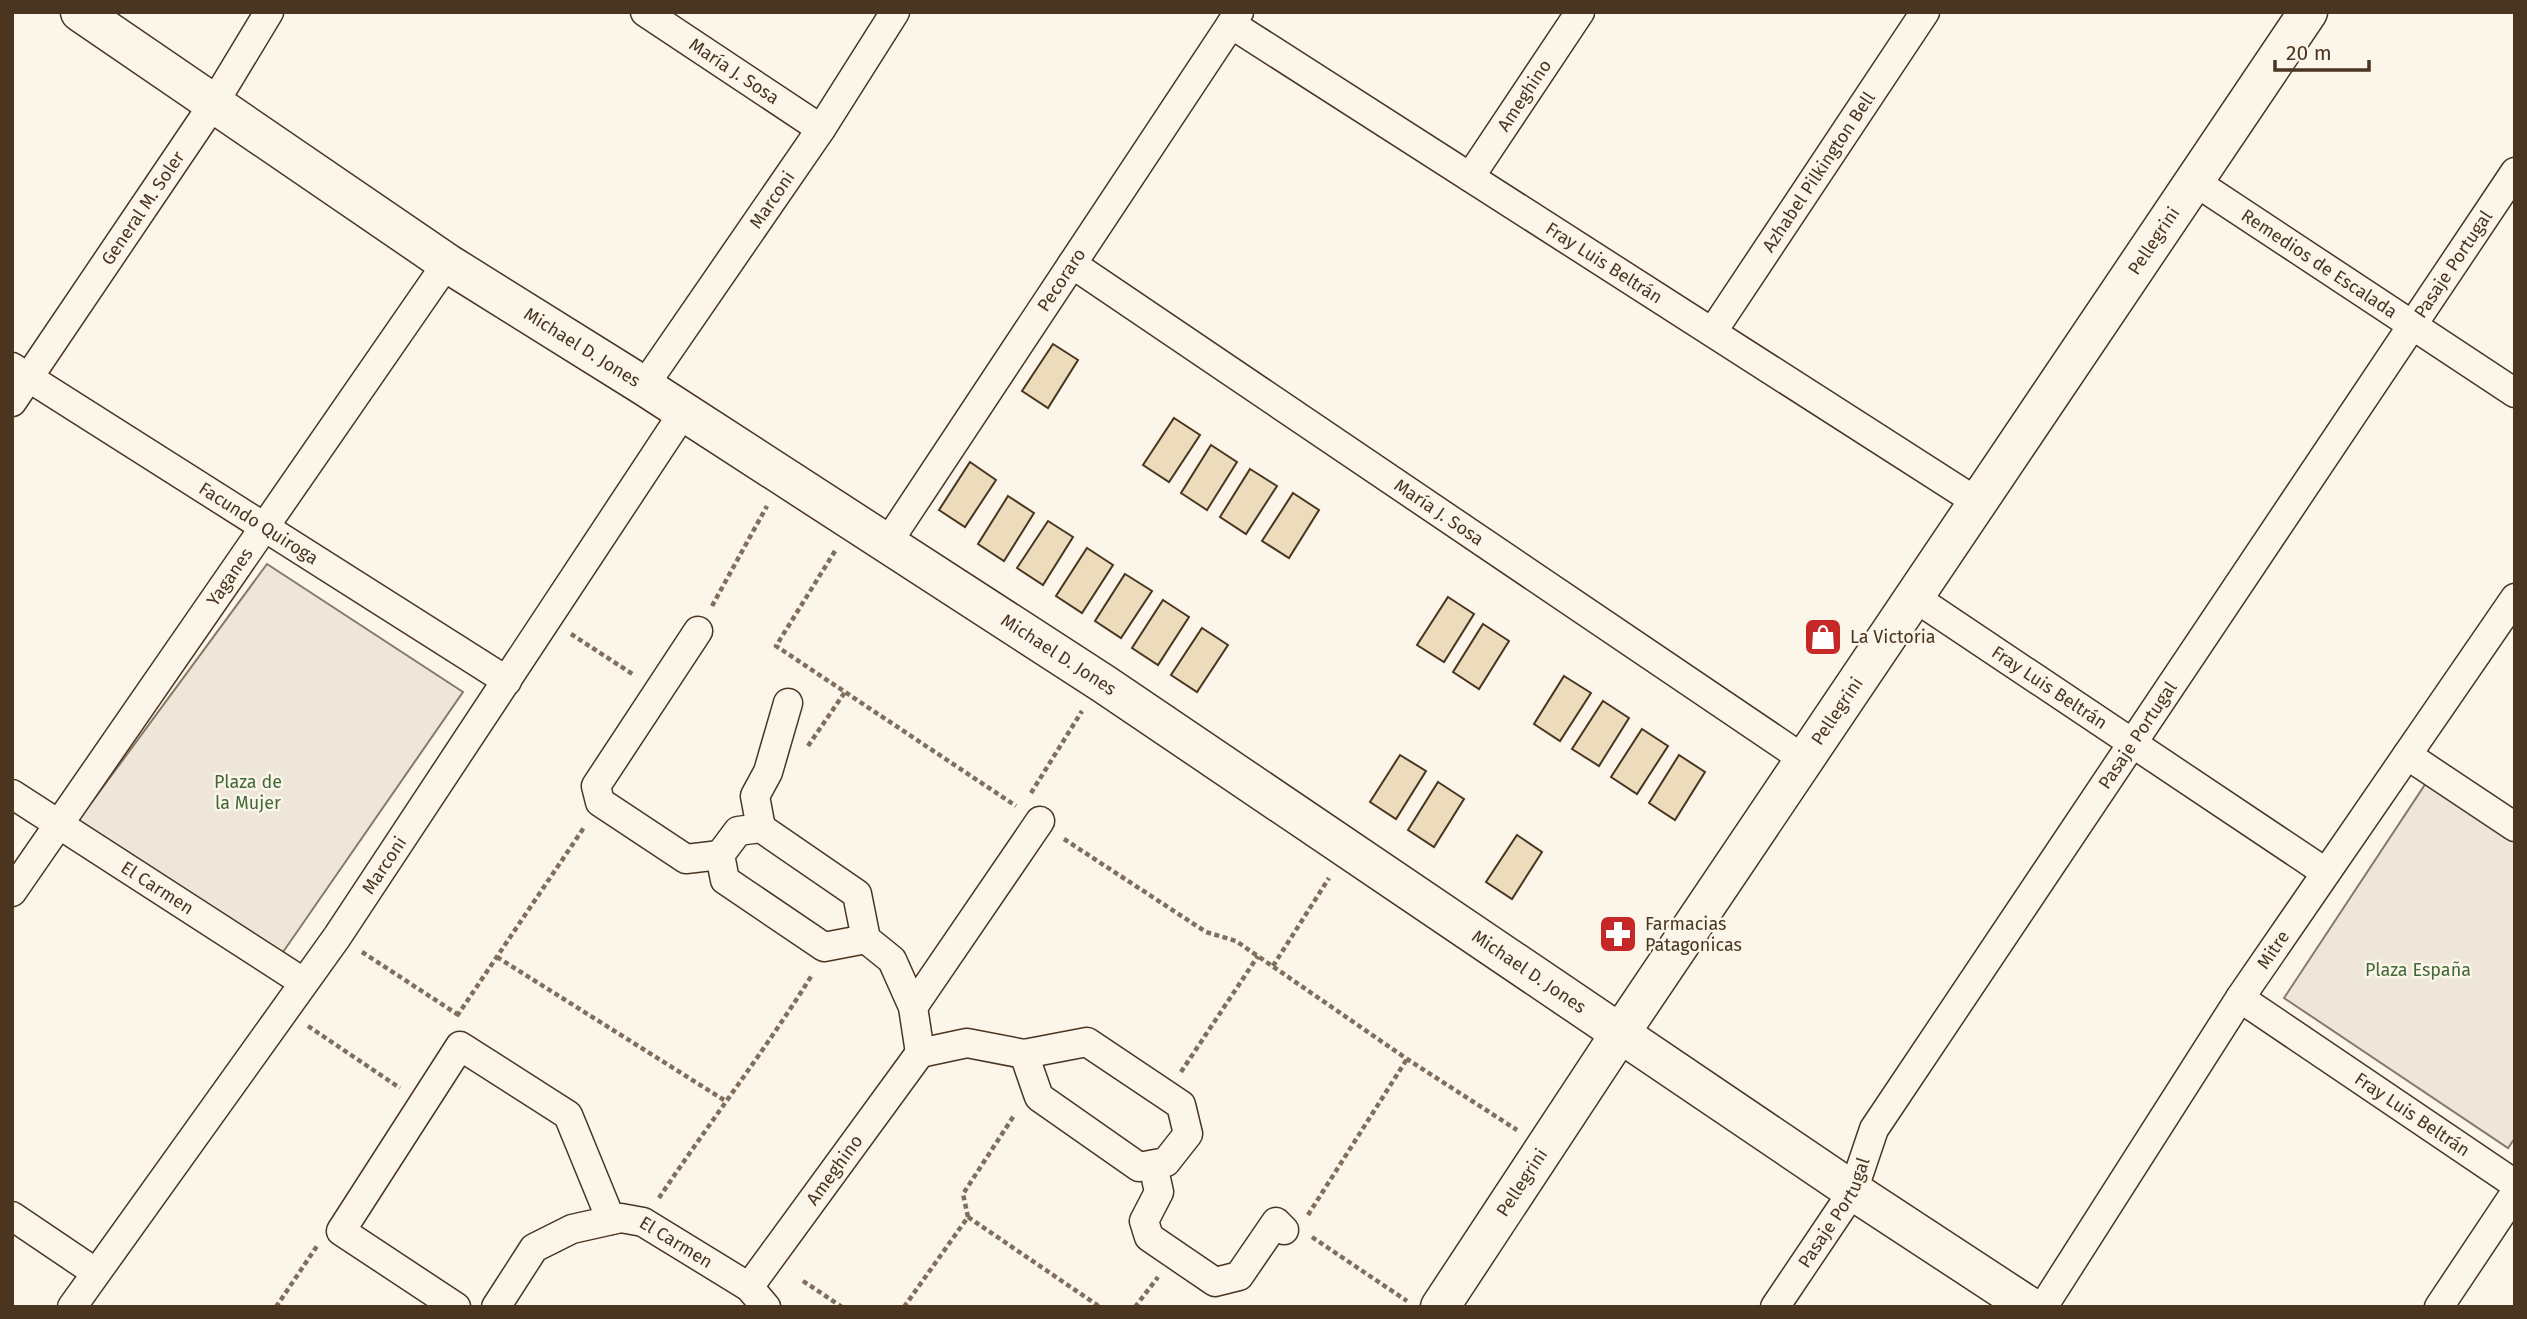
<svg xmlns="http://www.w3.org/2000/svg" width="2527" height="1319" font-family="'Fira Sans',sans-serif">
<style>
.green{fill:#ede6d9;stroke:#887966;stroke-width:2}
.building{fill:#ecdcbc;stroke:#4a3520;stroke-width:2}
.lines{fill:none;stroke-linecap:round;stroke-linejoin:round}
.street-casing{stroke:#4a3520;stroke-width:31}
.secondary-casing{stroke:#4a3520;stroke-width:41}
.path{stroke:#7f6f5c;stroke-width:4.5;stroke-dasharray:5 3.5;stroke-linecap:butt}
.street{stroke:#fbf6e9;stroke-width:28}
.secondary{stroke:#fbf6e9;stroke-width:38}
.labels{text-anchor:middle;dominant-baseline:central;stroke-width:5;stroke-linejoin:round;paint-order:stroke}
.street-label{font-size:18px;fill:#4a3520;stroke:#fbf6e9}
.poi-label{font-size:18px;fill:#4a3520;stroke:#fbf6e9;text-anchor:start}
.park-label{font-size:18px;fill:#436837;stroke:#fbf6e9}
</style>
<rect width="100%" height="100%" fill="#fbf6e9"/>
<g class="green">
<polygon points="267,564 463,692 281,955 75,825"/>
<polygon points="2430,777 2515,832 2515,1138 2508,1148 2284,998"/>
</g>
<g class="building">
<polygon points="1053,344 1078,360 1048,408 1022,391"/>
<polygon points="1174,418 1200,435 1169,482 1143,465"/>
<polygon points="1211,445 1237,462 1207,510 1181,493"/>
<polygon points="970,462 996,480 965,527 939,510"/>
<polygon points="1250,469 1277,486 1246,534 1220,517"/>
<polygon points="1293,493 1319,510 1289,558 1262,541"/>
<polygon points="1008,496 1034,513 1004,561 978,544"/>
<polygon points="1048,521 1073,537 1043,585 1017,568"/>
<polygon points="1087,548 1113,565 1082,613 1056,596"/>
<polygon points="1125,574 1152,591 1121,638 1095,621"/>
<polygon points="1448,597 1474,614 1444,662 1417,645"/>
<polygon points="1163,600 1189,617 1158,665 1132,648"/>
<polygon points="1483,624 1509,641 1479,689 1453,672"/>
<polygon points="1202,628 1228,645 1197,692 1171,675"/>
<polygon points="1564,676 1591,693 1560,741 1534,724"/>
<polygon points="1603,701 1629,718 1599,766 1572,749"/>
<polygon points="1642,729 1668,746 1637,794 1611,777"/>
<polygon points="1400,755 1426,771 1396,819 1370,802"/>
<polygon points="1679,755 1705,772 1675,820 1649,803"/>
<polygon points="1438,782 1464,799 1434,847 1408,830"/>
<polygon points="1517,835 1542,852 1512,899 1486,882"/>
</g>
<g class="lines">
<defs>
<g id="street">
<path id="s1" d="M645 12 821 129"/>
<path id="s2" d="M1231 24 1977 502"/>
<path id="s3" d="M1470 177 1580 12"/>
<path id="s4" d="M2194 181 2515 393"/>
<path id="s5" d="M1072 264 1805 760"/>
<path id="s6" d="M1713 331 1925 12"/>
<path id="s7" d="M12 367 507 681"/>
<path id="s8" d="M644 386 821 129 895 12"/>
<path id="s9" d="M12 402 214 103 269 12"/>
<path id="s10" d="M886 545 1239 12"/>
<path id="s11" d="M1914 597 2325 872"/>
<polyline points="698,631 596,786 600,802 686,859 720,855"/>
<polyline points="2407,755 2515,827"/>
<path id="s12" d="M12 794 303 982"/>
<polyline points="761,828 755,796 768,772 788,703"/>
<path id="s13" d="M12 892 447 263"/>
<polyline points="866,939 824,947 725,880 720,855 738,831 761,828 857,894 866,939 892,960 913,1007 920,1053 967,1043 1024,1054 1087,1042 1181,1105 1188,1134 1166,1162 1139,1167 1039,1097 1024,1054"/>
<path id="s14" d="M2240 998 2515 1184"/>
<polyline points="913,1007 1040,821"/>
<polyline points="1153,1165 1159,1192 1144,1221 1149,1237 1215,1282 1239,1276 1276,1222 1284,1230"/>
<polyline points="12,1216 95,1272"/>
<path id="s15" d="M749 1287 920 1053"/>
<path id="s16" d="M72 1307 337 937 683 413"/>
<polyline points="456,1307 341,1231 460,1046 568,1115 611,1220"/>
<path id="s17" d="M496 1307 534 1248 572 1229 621 1218 643 1222 749 1287 766 1307"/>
<path id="s18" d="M1775 1307 1853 1191 1874 1129 2515 172"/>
<path id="s19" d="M2043 1307 2240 998 2515 598"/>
<polyline points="2439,1307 2515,1193"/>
</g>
<g id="secondary">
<path id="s20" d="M80 12 447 263 644 386 1104 684 1853 1191 2030 1307"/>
<path id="s21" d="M1440 1307 1621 1032 2308 12"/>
</g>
</defs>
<use href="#street" class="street-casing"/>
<use href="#secondary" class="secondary-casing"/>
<g class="path">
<polyline points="835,551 776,646 1016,806"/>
<polyline points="712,606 767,506"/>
<polyline points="571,634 634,675"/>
<polyline points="808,746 845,692"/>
<polyline points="1031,793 1082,711"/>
<polyline points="1064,839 1206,932 1236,941 1407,1059 1517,1130"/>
<polyline points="362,952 460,1016"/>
<polyline points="497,957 724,1100"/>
<polyline points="1273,966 1329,878"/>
<polyline points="457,1016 585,826"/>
<polyline points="308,1026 400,1088"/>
<polyline points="1181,1072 1258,956"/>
<path d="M659 1198C709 1123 764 1052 812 975"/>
<polyline points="1308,1215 1407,1059"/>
<polyline points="968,1217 1100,1307"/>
<polyline points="1312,1237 1407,1301"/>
<polyline points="803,1281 842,1307"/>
<polyline points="276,1307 317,1246"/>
<polyline points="904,1307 968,1217 963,1194 1015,1114"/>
<polyline points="1135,1307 1158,1277"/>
</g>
<use href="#street" class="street"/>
<use href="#secondary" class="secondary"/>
</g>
<defs>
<symbol id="shop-square" viewBox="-11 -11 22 22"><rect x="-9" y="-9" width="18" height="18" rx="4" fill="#c62828" stroke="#fbf6e9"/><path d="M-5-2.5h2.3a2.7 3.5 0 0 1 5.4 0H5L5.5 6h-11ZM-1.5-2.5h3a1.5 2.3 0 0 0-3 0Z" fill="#fff"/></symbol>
<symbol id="pharmacy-square" viewBox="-11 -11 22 22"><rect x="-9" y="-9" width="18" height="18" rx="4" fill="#c62828" stroke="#fbf6e9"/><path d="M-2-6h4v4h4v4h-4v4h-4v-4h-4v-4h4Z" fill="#fff"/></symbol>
</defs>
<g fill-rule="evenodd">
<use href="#shop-square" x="1801" y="615" width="44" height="44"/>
<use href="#pharmacy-square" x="1596" y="912" width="44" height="44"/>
</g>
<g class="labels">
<g class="street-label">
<text stroke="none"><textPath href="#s1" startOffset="107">María J. Sosa</textPath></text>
<text stroke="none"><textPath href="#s3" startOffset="98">Ameghino</textPath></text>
<text stroke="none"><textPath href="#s6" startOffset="191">Azhabel Pilkington Bell</textPath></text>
<text stroke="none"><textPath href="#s8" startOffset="226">Marconi</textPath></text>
<text stroke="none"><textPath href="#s9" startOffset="234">General M. Soler</textPath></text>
<text stroke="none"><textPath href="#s21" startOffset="1283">Pellegrini</textPath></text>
<text stroke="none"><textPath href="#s2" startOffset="443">Fray Luis Beltrán</textPath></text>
<text stroke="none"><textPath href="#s4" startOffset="150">Remedios de Escalada</textPath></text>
<text stroke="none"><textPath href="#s18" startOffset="1246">Pasaje Portugal</textPath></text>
<text stroke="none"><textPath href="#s10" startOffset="318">Pecoraro</textPath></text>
<text stroke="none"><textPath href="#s20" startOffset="604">Michael D. Jones</textPath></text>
<text stroke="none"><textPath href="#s5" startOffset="443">María J. Sosa</textPath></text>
<text stroke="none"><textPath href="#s7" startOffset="292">Facundo Quiroga</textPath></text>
<text stroke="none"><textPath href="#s13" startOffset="383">Yaganes</textPath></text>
<text stroke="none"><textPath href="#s20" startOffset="1171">Michael D. Jones</textPath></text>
<text stroke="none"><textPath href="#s11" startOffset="163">Fray Luis Beltrán</textPath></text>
<text stroke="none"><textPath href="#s21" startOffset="716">Pellegrini</textPath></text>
<text stroke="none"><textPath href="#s18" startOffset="679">Pasaje Portugal</textPath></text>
<text stroke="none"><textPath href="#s16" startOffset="541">Marconi</textPath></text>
<text stroke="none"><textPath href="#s12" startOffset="173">El Carmen</textPath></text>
<text stroke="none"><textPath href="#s19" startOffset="425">Mitre</textPath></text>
<text stroke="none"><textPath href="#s20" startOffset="1738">Michael D. Jones</textPath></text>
<text stroke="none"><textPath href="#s14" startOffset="208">Fray Luis Beltrán</textPath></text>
<text stroke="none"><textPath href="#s15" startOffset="145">Ameghino</textPath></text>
<text stroke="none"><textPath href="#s21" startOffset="149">Pellegrini</textPath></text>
<text stroke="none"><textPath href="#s18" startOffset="112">Pasaje Portugal</textPath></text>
<text stroke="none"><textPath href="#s17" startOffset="224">El Carmen</textPath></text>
</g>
<g class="poi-label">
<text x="1850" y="637">La Victoria</text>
<text x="1645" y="924">Farmacias<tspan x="1645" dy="21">Patagonicas</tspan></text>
</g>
<g class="park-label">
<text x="248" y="782">Plaza de<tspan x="248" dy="21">la Mujer</tspan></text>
<text x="2418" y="970">Plaza España</text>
</g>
</g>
<rect width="2527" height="1319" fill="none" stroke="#4a3520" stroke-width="28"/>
<path d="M2275 60v10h94v-10" fill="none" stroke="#4a3520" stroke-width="3.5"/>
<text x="2286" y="60" font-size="21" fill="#4a3520" stroke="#fbf6e9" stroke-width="5" paint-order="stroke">20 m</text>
</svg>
